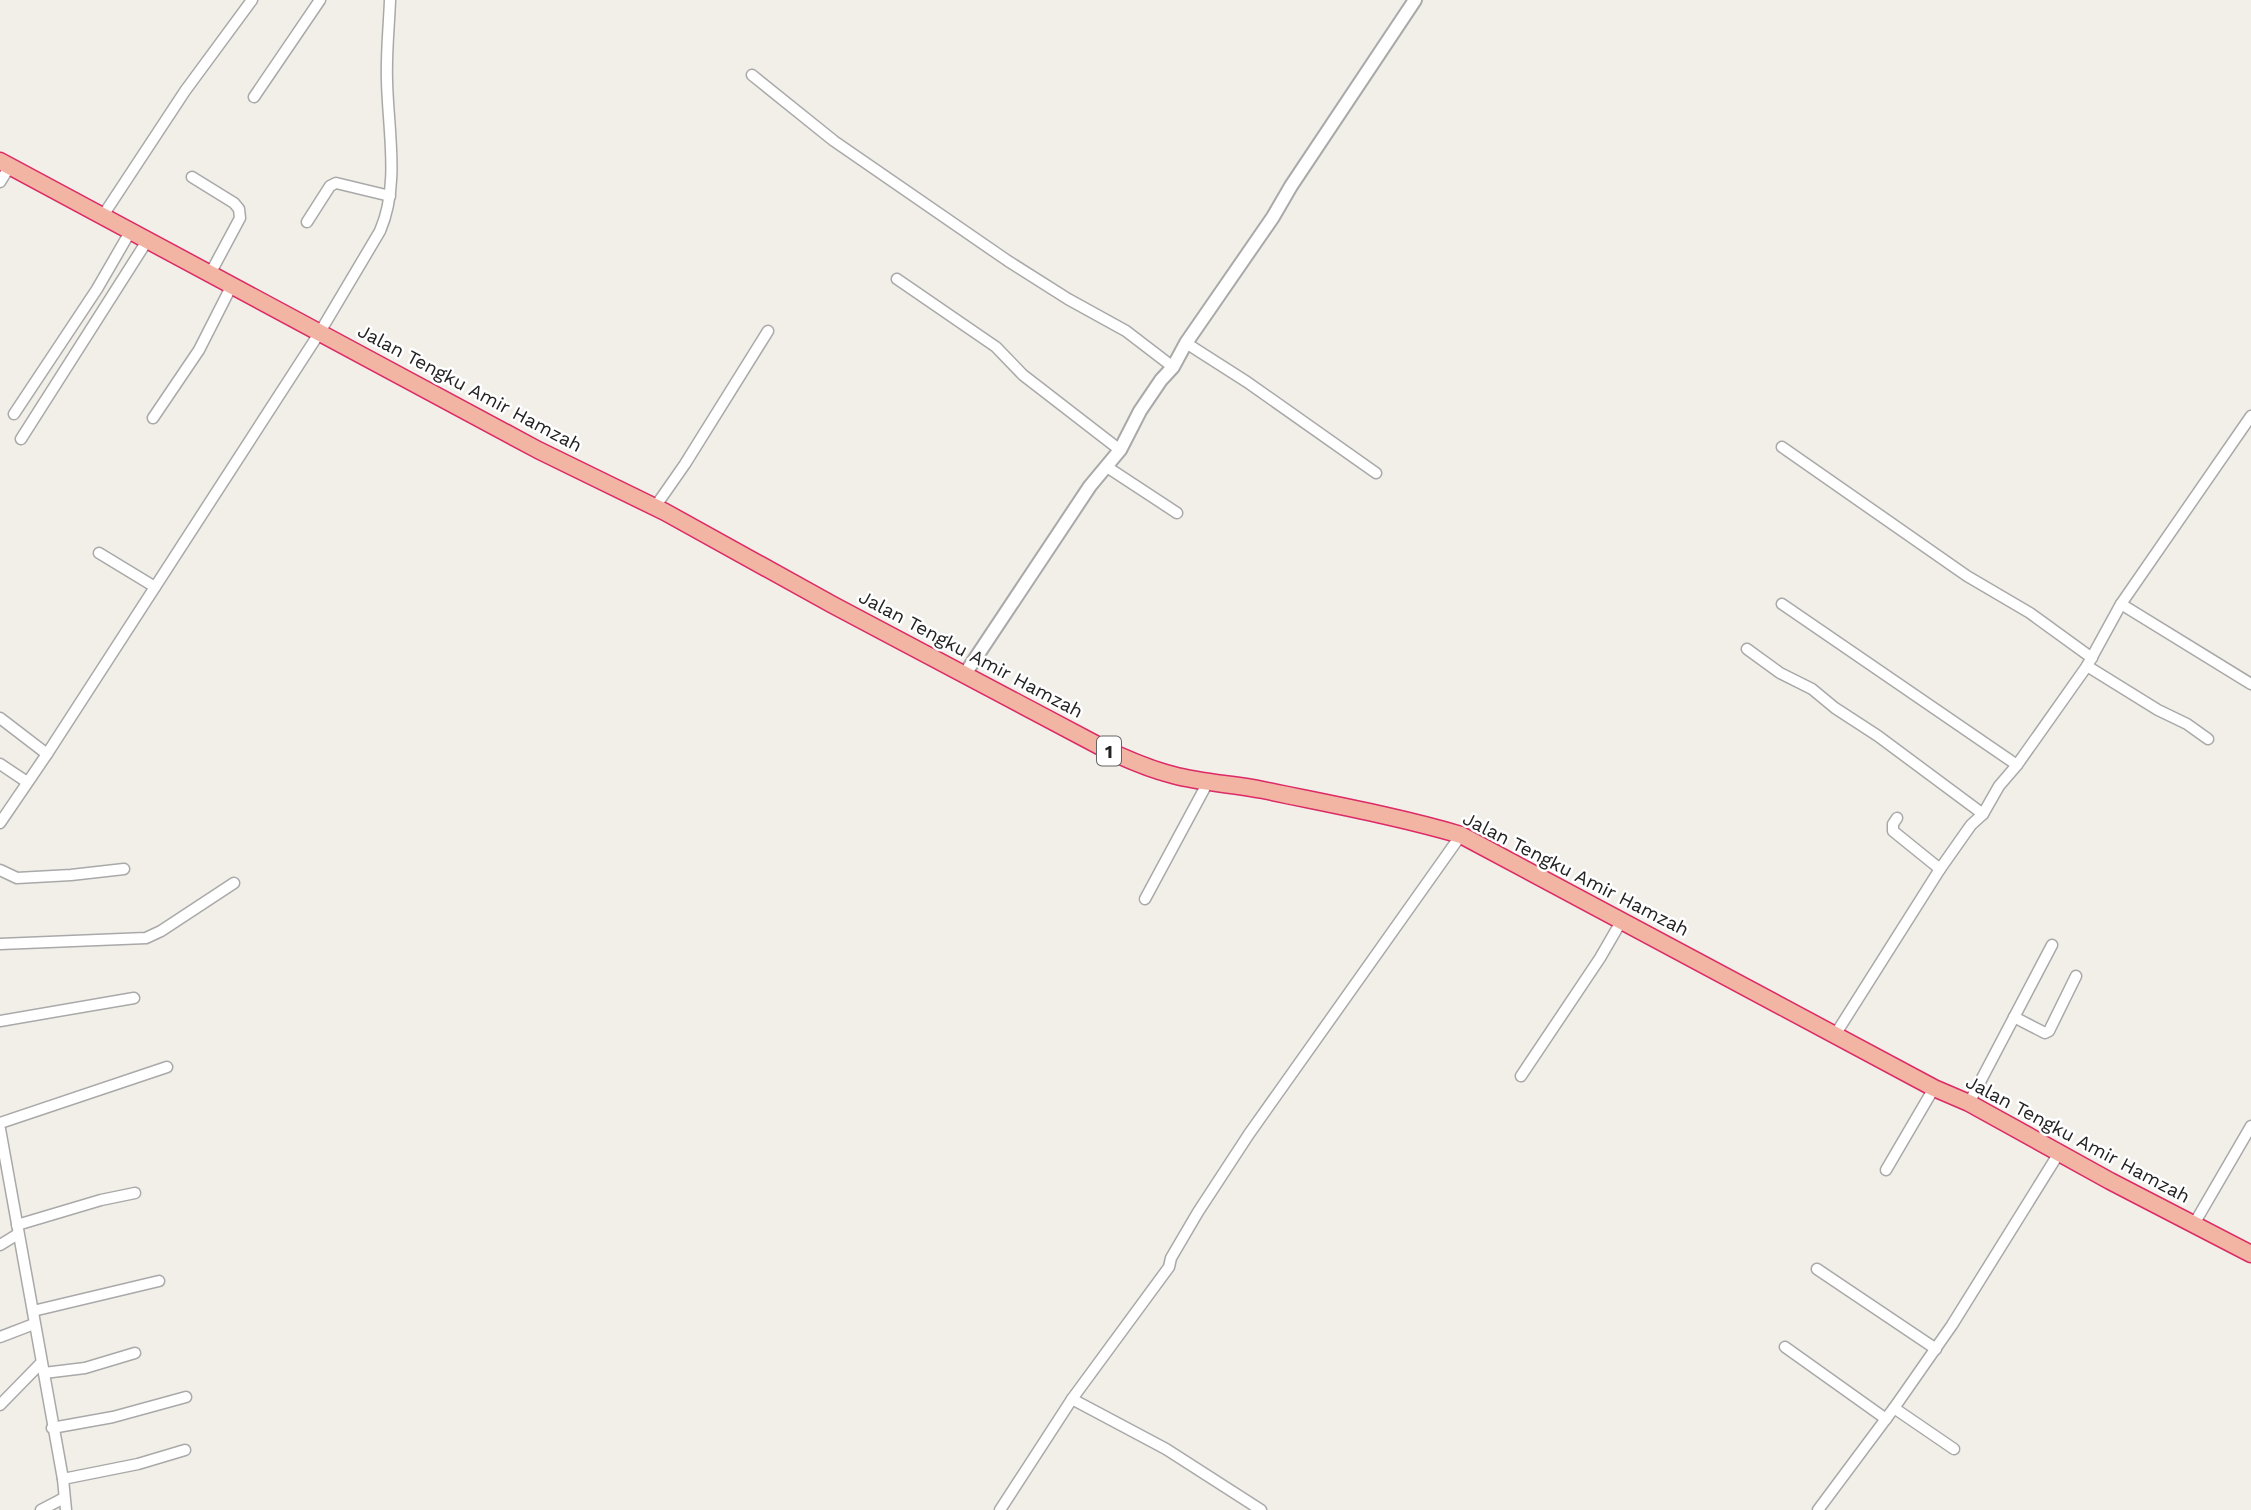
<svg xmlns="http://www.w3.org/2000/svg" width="2251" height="1510" font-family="'Work Sans',sans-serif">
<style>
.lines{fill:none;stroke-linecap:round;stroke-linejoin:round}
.minor-casing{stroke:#a9a9a9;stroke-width:13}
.tertiary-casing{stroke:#a9a9a9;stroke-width:16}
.trunk-casing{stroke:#dc2a67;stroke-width:19}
.minor{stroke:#fff;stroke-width:10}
.tertiary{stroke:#fff;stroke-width:12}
.trunk{stroke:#f2b4a3;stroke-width:16}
.labels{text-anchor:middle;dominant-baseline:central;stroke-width:5;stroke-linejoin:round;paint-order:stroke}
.shield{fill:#fff;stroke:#646464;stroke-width:2}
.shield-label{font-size:18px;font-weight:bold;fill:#222}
.street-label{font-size:19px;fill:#222;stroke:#fff}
</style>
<rect width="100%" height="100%" fill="#f2efe9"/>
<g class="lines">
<defs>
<g id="minor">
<polyline points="752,75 834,141 1008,261 1068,299 1126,331 1173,367"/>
<polyline points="254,97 320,0"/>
<polyline points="192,177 234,203 239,209 240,218 210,274"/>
<polyline points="0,182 10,166"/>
<polyline points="102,217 185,91 252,0"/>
<polyline points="307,222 330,186 336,183 390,196"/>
<polyline points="897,279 996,347 1023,375 1120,450"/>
<polyline points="1186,343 1247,382 1376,473"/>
<polyline points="14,414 97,289 130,232"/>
<polyline points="153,418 199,350 232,285"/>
<polyline points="21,439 147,241"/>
<polyline points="1782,447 1967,576 2030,613 2092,658"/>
<polyline points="1107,467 1177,513"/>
<polyline points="655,507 685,464 768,331"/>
<polyline points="99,553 155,587"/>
<polyline points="1782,604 2017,765"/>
<polyline points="2121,604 2251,684"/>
<polyline points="1747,649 1780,673 1812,689 1835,708 1878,736 1983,814"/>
<polyline points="2087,666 2158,710 2187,724 2208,739"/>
<polyline points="0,718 47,754"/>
<polyline points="0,764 27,782"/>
<polyline points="1897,818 1893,824 1893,831 1940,869"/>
<path d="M0 823 47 754 320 332 380 231C400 185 388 130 387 81 386 54 389 27 390 0"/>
<polyline points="0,870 17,878 71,875 124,869"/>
<polyline points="1145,899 1208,782"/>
<polyline points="0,944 146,938 161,931 234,883"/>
<polyline points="2014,1017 2045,1033 2049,1031 2076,976"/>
<polyline points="0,1021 134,998"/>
<polyline points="1835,1035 1940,869 1971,825 1983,814 1999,786 2017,765 2087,666 2121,604 2251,416"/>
<polyline points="1521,1076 1600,958 1622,920"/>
<polyline points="1969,1103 2052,945"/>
<polyline points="0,1123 167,1067"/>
<polyline points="0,1129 63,1479 66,1510"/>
<polyline points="1886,1170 1934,1088"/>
<polyline points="2194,1224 2251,1126"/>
<polyline points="17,1225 101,1200 135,1193"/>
<polyline points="0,1245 18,1234"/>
<polyline points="1817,1269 1936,1349"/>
<polyline points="33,1311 159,1281"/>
<polyline points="0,1337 34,1324"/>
<polyline points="1785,1347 1886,1419"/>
<polyline points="44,1373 85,1368 135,1353"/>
<polyline points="1072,1399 1166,1449 1261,1510"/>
<polyline points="0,1405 41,1363"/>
<polyline points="1894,1408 1954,1449"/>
<polyline points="52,1428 113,1417 186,1397"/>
<polyline points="63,1479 138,1464 185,1450"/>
<polyline points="41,1510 64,1498"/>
<polyline points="1000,1510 1072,1399 1169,1267 1171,1258 1198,1212 1249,1134 1461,835"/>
<polyline points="1818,1510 1894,1408 1952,1325 2059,1153"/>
</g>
<polyline id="tertiary" points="965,674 1090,486 1120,450 1140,411 1161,380 1173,367 1186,343 1273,217 1291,186 1415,0"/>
<path id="trunk" d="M0 161 538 450 665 512 833 605 1103 748C1126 759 1149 769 1173 775 1203 783 1233 784 1263 790 1329 804 1396 816 1461 835L1934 1088 1969 1103 2110 1181 2251 1254"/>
</defs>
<use href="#minor" class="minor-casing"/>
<use href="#tertiary" class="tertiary-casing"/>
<use href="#trunk" class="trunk-casing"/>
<use href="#minor" class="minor"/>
<use href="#tertiary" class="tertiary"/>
<use href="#trunk" class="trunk"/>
</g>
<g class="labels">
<rect class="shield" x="1097" y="736.5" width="24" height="29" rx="5"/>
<g class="shield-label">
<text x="1109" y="751">1</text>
</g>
<g class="street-label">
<text transform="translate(470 388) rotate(28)">Jalan Tengku Amir Hamzah</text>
<text transform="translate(971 654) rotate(28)">Jalan Tengku Amir Hamzah</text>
<text transform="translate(1576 874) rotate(27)">Jalan Tengku Amir Hamzah</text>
<text transform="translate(2078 1139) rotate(28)">Jalan Tengku Amir Hamzah</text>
</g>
</g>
</svg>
